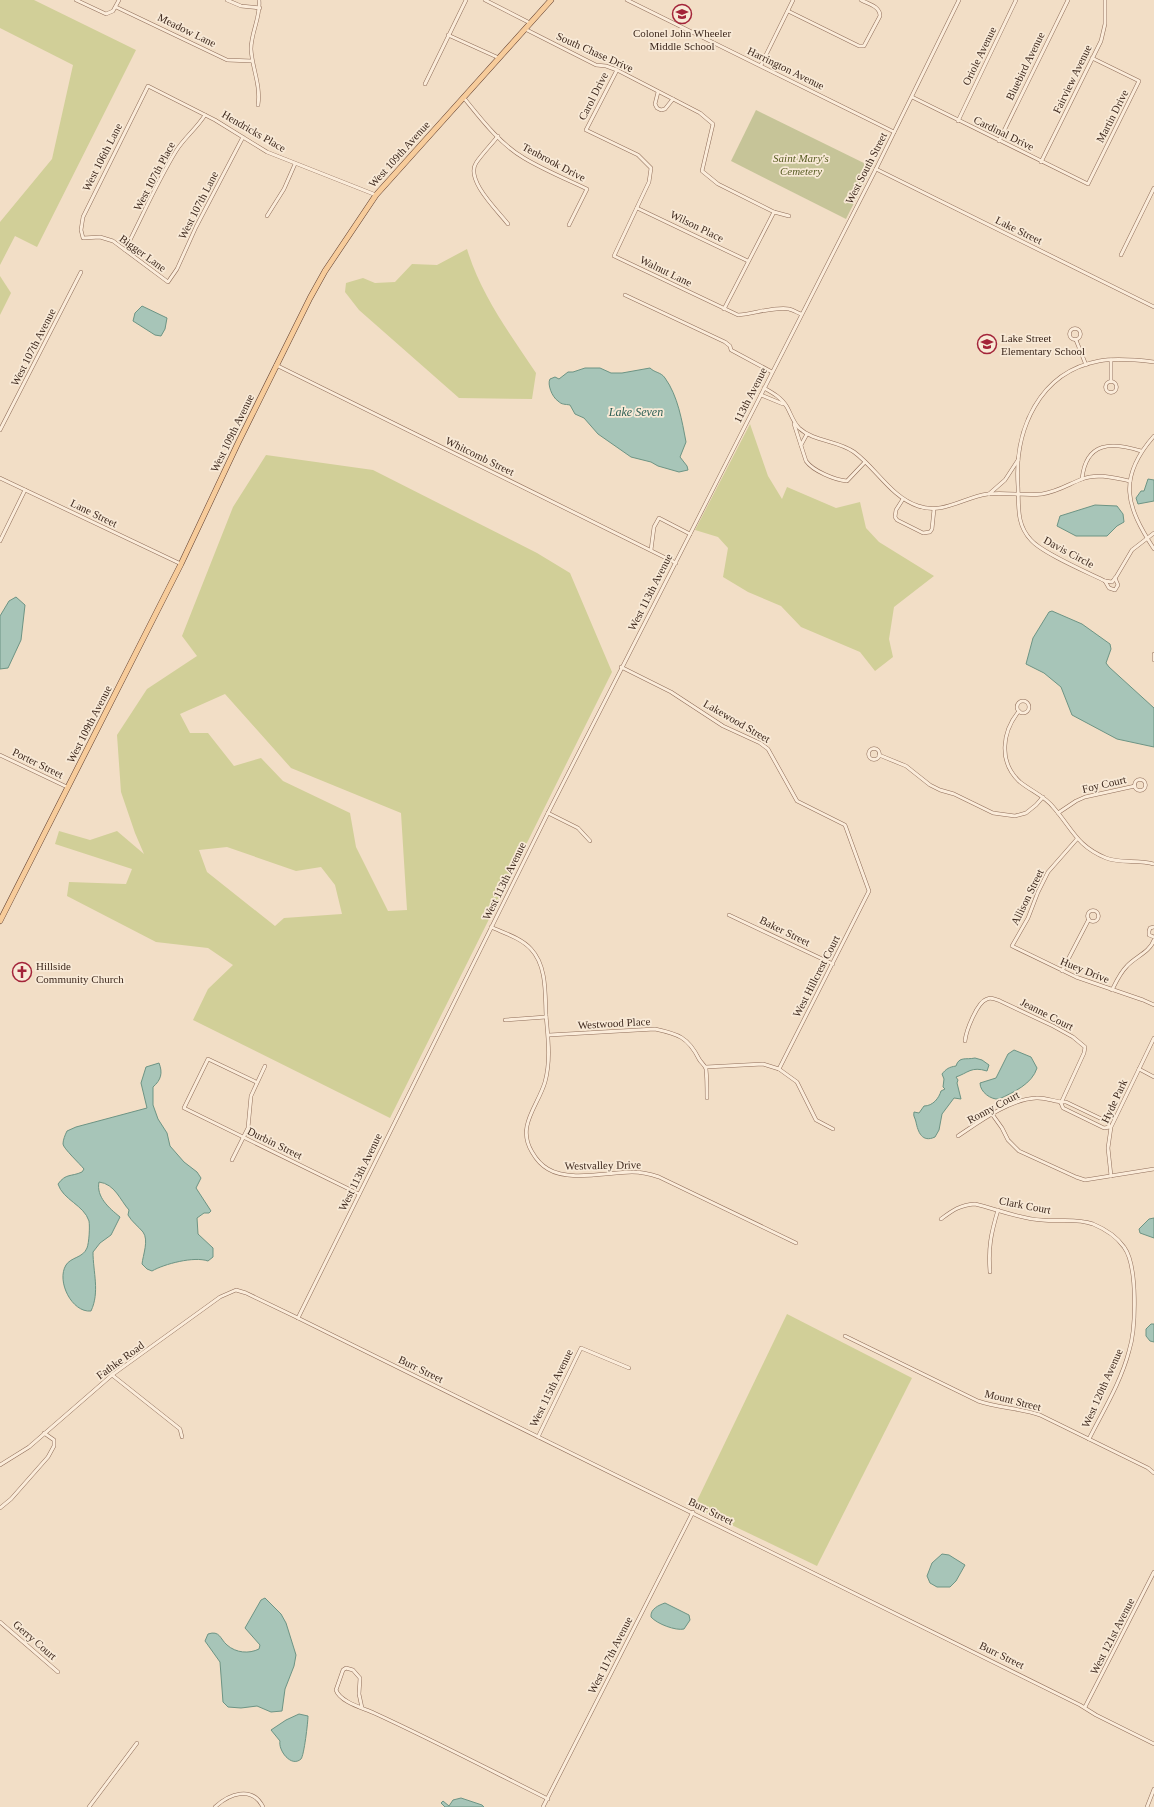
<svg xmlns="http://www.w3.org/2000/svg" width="1154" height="1807" font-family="'Times New Roman',serif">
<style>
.green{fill:#d1cf98;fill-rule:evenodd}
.cemetery{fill:#c6c498}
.water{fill:#a7c5b8;stroke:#6d9484}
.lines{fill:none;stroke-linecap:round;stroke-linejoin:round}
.street-casing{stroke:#8f6d59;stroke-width:4}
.primary-casing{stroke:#5d3c2e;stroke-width:6}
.street{stroke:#fbecda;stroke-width:3}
.primary{stroke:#f7cc9b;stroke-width:5}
.labels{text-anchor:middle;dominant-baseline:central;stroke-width:3.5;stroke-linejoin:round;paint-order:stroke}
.street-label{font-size:11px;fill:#3e291e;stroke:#f8e9d6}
.poi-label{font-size:11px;fill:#3e291e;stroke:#f8e9d6;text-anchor:start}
.park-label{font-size:11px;font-style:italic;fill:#575c23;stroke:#f8e9d6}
.water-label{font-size:12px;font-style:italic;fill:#2d5f54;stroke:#f8e9d6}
</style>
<rect width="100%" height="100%" fill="#f2dec6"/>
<g class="green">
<polygon points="0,0 34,0 136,50 37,247 15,236 0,265 0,222 52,159 73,65 0,28"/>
<path d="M467 249C481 295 510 334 536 373L532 399 459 398 359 310 345 292 346 283 363 278 375 283 395 282 412 264 437 265Z"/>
<polygon points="0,276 11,293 0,315"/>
<polygon points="750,424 768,476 782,499 787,487 836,508 860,502 866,528 879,542 934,576 894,607 889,639 893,657 875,671 860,652 801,627 781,606 748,592 723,577 728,548 718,537 695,530"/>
<path d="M266 455 373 470 537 553 570 573 612 672 390 1118 193 1020 208 989 233 965 208 948 156 942 67 896 69 882 126 884 132 869 55 844 59 831 90 840 117 831 144 854 135 833 121 792 117 735 147 689 197 656 182 636 233 507ZM225 694 291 768 401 813 407 910 388 911 356 847 350 813 283 781 261 758 234 766 208 733H190L180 714ZM227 847 296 871 321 867 335 885 342 914 284 918 275 926 207 872 199 850Z"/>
<polygon points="787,1314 912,1378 817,1566 694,1507"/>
</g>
<polygon class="cemetery" points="756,110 872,167 846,219 731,161"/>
<g class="water">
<polygon points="142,306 167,318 165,329 161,336 155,335 133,321 135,313"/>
<path d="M585 368H600L611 373H622L650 368C655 373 661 372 665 378 678 396 682 421 686 442L680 457 687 466 688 470 679 472 658 466 651 462 631 457 598 434 584 418 575 414 570 405C565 404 562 405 558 401 552 397 547 384 550 379L555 377 559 379 568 372H573Z"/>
<polygon points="1148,479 1154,480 1154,501 1138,504 1136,498 1141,491 1144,491"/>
<polygon points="1095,505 1117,506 1123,514 1124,522 1117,526 1107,536 1076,536 1057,526 1060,516"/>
<polygon points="16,597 25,605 21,640 8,668 0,669 0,616 9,601"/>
<polygon points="1052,611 1082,624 1110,644 1111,649 1106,663 1109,667 1154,708 1154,747 1117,739 1072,715 1061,687 1044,673 1026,664 1033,638 1049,612"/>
<path d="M1014 1050 1031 1057 1037 1068C1032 1084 1014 1092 999 1099 991 1100 980 1092 980 1083L996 1078 1008 1054Z"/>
<path d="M975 1058 982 1060 989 1065 987 1071C971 1066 968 1073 956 1077L958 1080 957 1083 961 1099 954 1098 942 1114 939 1130 935 1137C922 1143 918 1132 916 1122 915 1117 913 1117 914 1112L919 1113 924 1106C933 1106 939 1098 941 1091L945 1089 943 1087 944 1079 942 1074C946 1069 949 1067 956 1066 959 1056 966 1060 975 1058Z"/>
<path d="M159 1063C163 1073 161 1080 153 1087V1105L158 1119 167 1133 170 1146 184 1162 197 1172 201 1178 196 1188 211 1211 209 1213H204L197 1218 198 1234 213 1248V1257L208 1261C194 1256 164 1264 152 1271L147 1269 142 1264C143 1255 149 1240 143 1232 138 1226 132 1222 128 1215L129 1210C120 1200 115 1184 99 1182 96 1197 109 1208 120 1217L111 1235 100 1243 93 1252C93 1272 100 1292 91 1311 72 1313 56 1281 66 1265 71 1257 83 1258 87 1248 89 1243 90 1227 89 1221 84 1205 63 1200 58 1184 66 1173 71 1177 82 1172L84 1169C80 1164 63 1148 63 1144 63 1140 65 1135 67 1131L76 1127 147 1108 141 1083 146 1067Z"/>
<polygon points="1154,1218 1154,1238 1140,1233 1139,1229 1149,1219"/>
<polygon points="1151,1324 1154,1324 1154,1342 1150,1341 1146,1336 1146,1329"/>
<polygon points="942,1554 949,1555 965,1565 956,1581 950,1587 937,1587 930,1583 927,1576 932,1563"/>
<path d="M265 1598 281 1614 286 1623 296 1655 294 1666 285 1689 282 1711 271 1712 257 1706 241 1708 228 1707 223 1702 220 1662 205 1641 208 1634C220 1630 220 1639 227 1645 236 1653 249 1654 259 1649L260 1645 245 1628 261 1600Z"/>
<path d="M665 1603 689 1615 690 1620 684 1629C676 1631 657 1624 651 1617 650 1609 659 1605 665 1603Z"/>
<path d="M299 1714 308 1716C308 1722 304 1756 301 1759 291 1768 278 1750 280 1741L271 1730 286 1720Z"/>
<polygon points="461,1798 482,1805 484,1807 445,1807 441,1803 443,1801 449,1806 453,1800"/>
</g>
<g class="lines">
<defs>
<g id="street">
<polyline points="76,0 106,14 113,11 119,0"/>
<polyline points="227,0 241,6 260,8"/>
<polyline points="485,0 530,23"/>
<polyline points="627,0 894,132"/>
<polyline points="116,7 227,60 252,61"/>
<path d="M788 11 859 46H864L880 16C880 6 868 4 861 0"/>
<polyline points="525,29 596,65 606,66 617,70 700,113 713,124 702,171 718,184 774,212"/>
<polyline points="448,35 499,58"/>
<polyline points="761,65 793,0"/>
<path d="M617 70 586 130 638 155 651 168 649 182 614 256 738 315C753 314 776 306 789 309 793 310 798 313 801 314"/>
<polyline points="425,84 466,0"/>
<polyline points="658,92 655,104 657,108 661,110 665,109 673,99"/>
<polyline points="912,97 1088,184 1139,81 1092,58"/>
<path d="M464 98C481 119 500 144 524 158 544 170 566 179 587 189L569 225"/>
<path d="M258 105C261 85 252 68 251 49 251 32 261 17 259 0"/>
<polyline points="958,121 1016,0"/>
<path d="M498 136C491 145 482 154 476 163 465 180 498 211 508 224"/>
<polyline points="243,137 196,227 177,269 168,282 113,241 100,237 83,238 81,230 83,217 148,86 215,120 267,152 376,195"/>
<polyline points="999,141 1068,0"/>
<polyline points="1041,162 1101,41 1105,24 1105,0"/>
<polyline points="876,169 1154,307"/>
<polyline points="637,208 748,261"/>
<polyline points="267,216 284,189 295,164"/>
<path d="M125 250C142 217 157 182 176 151 184 138 197 128 205 115"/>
<polyline points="1121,255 1154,188"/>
<polyline points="625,295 725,342 730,346 731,350 772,372"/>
<polyline points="724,309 774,212 789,216"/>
<circle cx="1075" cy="334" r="5.5"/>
<polyline points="1076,340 1086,365"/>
<polyline points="1111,360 1111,381"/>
<path d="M1154 362C1137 360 1117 358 1099 361 1039 372 1014 430 1018 486 1019 506 1016 524 1031 540 1042 553 1089 573 1105 581L1112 582 1116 577 1132 550 1154 533"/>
<polyline points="276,365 676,563"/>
<circle cx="1111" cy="387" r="5.5"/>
<path d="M764 388C773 393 782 398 787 407 791 414 793 422 799 428 814 442 837 440 854 452 876 468 891 497 918 506 943 515 964 497 988 494 1006 492 1024 496 1042 494 1057 492 1069 484 1082 479 1097 473 1115 478 1130 481"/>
<polyline points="761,395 783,404"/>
<path d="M794 424 806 461C813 471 835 480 847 481L865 462"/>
<polyline points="0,430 81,272"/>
<path d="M1154 436C1117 478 1126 506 1154 549"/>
<polyline points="801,445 807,434"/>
<polyline points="0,478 181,564"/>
<path d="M1082 479C1086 441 1112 442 1141 451"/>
<polyline points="989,494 1005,480 1018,460"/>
<polyline points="903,499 896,510 895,517 897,520 923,533 930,532 932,529 934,509"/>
<polyline points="0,541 25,490"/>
<polyline points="651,550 654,527 659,518 690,534"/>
<polyline points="1105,581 1109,588 1115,590 1118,585 1115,578"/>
<polyline points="1154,654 1154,660"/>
<polyline points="621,667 671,692 723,726 760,743 768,749 797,801 845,825 869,891 779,1069"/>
<circle cx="1023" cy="707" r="6"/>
<path d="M1019 711C1002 732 998 762 1020 782 1031 791 1045 796 1054 808 1073 830 1077 846 1106 858 1121 864 1138 859 1154 864"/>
<circle cx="874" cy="754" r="5.5"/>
<polyline points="0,755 67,787"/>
<polyline points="879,755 906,766 930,785 940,790 954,794 993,813 1015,816 1026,813 1036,805 1043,797"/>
<circle cx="1140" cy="785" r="5.5"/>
<polyline points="548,813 578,828 590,841"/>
<polyline points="1058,813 1076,801 1085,797 1135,786"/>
<polyline points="1077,839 1048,872 1038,892 1028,918 1012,946 1076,977 1143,1000 1154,1005"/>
<circle cx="1093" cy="916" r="5.5"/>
<polyline points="729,915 833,964"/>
<path d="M491 927C504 933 521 938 531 949 547 966 545 994 546 1015 548 1038 551 1060 545 1082 538 1106 516 1126 532 1152 536 1159 541 1165 548 1169 569 1182 608 1172 632 1172 641 1172 650 1174 659 1177L796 1243"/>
<polyline points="1154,927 1150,928 1149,931 1149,935 1154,937"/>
<polyline points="1062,971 1089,919"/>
<path d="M1112 990C1116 982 1120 973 1127 966 1135 957 1150 952 1154 940"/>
<polyline points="505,1020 546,1017"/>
<path d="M549 1035 655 1029C678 1034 688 1037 699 1059 701 1063 705 1065 706 1069 707 1078 707 1088 707 1098"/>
<path d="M965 1041C966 1031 977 1002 987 999 991 997 995 999 1000 1001L1053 1026 1073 1037 1085 1047 1084 1053 1061 1103"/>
<polyline points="706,1067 763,1064 779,1069 797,1082 816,1120 833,1129"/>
<polyline points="1139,1069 1154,1077"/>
<polyline points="256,1082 208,1059 184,1108 359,1194"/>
<polyline points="1061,1103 1063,1108 1104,1128 1110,1127"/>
<polyline points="992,1114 1002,1128 1008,1140 1019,1151 1076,1177 1085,1180 1154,1169"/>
<path d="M958 1136C979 1122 1010 1099 1036 1098 1047 1097 1056 1103 1066 1102L1108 1122 1109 1126"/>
<polyline points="232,1160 248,1128 251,1096 265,1066"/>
<polyline points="1111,1176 1108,1148 1111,1127 1154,1038"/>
<path d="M941 1219C953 1210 960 1205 975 1204 996 1209 1020 1219 1042 1220 1060 1222 1076 1218 1093 1224 1105 1229 1117 1237 1124 1247 1138 1266 1136 1329 1129 1351 1121 1382 1103 1411 1089 1439"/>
<path d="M990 1272C988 1248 991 1233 998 1210"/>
<polyline points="298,1318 548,813 876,169 959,0"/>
<path d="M845 1336 978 1401C998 1408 1020 1408 1040 1415L1148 1468 1154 1473"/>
<polyline points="112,1375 180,1429 182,1437"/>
<polyline points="538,1437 581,1348 629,1368"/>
<polyline points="0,1465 29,1447 112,1375 220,1297 236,1290 246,1293 298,1318 1080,1705 1096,1715 1154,1744"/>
<polyline points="0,1508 11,1499 48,1457 54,1446 54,1440 44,1433"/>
<polyline points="0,1622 58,1672"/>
<polyline points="1085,1707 1154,1572"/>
<path d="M362 1708 359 1694 360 1678 353 1670 346 1668 343 1670 336 1690C340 1702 363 1708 374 1713 433 1740 490 1770 548 1799"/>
<polyline points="89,1807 137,1743"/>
<path d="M215 1807C229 1794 252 1785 263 1807"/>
<polyline points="543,1807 693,1512"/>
<polyline points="1147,1807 1154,1789"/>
</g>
<polyline id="primary" points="0,921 181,564 238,443 310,298 325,271 376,195 551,0"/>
</defs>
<use href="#street" class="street-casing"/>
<use href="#primary" class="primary-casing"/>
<use href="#street" class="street"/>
<use href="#primary" class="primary"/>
</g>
<defs>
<symbol id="school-ring" viewBox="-11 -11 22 22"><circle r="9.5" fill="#f8e9d6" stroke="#a32439" stroke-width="1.5"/><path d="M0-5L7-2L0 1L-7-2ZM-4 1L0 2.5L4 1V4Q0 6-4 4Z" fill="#a32439"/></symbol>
<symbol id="church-ring" viewBox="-11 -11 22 22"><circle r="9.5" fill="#f8e9d6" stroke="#a32439" stroke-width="1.5"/><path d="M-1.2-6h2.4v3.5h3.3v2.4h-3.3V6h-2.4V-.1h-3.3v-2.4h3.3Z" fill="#a32439"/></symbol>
</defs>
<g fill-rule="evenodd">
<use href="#school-ring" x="671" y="3" width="22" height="22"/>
<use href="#school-ring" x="976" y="333" width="22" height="22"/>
<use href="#church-ring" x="11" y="961" width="22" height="22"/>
</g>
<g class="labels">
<g class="street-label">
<text transform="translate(187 30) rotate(26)">Meadow Lane</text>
<text transform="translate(595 52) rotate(24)">South Chase Drive</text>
<text transform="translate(979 56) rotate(-64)">Oriole Avenue</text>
<text transform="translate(1025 66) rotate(-64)">Bluebird Avenue</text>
<text transform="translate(786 68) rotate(26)">Harrington Avenue</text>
<text transform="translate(1072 79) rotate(-64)">Fairview Avenue</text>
<text transform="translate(593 96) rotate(-63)">Carol Drive</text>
<text transform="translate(1112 116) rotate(-63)">Martin Drive</text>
<text transform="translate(254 131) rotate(30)">Hendricks Place</text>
<text transform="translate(1004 133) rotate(26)">Cardinal Drive</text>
<text transform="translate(399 154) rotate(-48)">West 109th Avenue</text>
<text transform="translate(102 157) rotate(-63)">West 106th Lane</text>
<text transform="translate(554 162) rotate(28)">Tenbrook Drive</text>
<text transform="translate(866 168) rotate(-63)">West South Street</text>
<text transform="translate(154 176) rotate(-62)">West 107th Place</text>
<text transform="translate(198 205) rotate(-63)">West 107th Lane</text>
<text transform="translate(697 226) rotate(26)">Wilson Place</text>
<text transform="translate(1019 230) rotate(26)">Lake Street</text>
<text transform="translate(143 253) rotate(36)">Bigger Lane</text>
<text transform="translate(666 271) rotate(26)">Walnut Lane</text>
<text transform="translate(33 347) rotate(-63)">West 107th Avenue</text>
<text transform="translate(750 395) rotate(-63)">113th Avenue</text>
<text transform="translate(232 433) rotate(-64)">West 109th Avenue</text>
<text transform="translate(480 456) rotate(26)">Whitcomb Street</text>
<text transform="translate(94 513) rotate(26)">Lane Street</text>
<text transform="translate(1069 552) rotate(28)">Davis Circle</text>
<text transform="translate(650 592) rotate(-63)">West 113th Avenue</text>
<text transform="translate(737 721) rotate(30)">Lakewood Street</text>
<text transform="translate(89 724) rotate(-63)">West 109th Avenue</text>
<text transform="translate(38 763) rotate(26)">Porter Street</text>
<text transform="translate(1104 784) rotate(-13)">Foy Court</text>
<text transform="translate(504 881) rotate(-64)">West 113th Avenue</text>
<text transform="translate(1027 897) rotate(-64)">Allison Street</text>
<text transform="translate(785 931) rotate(26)">Baker Street</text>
<text transform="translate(1085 970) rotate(22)">Huey Drive</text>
<text transform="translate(816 976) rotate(-63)">West Hillcrest Court</text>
<text transform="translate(1047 1014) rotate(27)">Jeanne Court</text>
<text transform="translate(614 1023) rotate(-3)">Westwood Place</text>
<text transform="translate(1114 1101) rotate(-65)">Hyde Park</text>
<text transform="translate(993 1107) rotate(-28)">Ronny Court</text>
<text transform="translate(275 1143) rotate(26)">Durbin Street</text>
<text transform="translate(603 1165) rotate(-1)">Westvalley Drive</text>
<text transform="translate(360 1172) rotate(-64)">West 113th Avenue</text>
<text transform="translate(1025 1205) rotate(11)">Clark Court</text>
<text transform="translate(120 1360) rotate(-36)">Fathke Road</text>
<text transform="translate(421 1369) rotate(26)">Burr Street</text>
<text transform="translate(551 1388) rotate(-64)">West 115th Avenue</text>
<text transform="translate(1102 1388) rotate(-66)">West 120th Avenue</text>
<text transform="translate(1013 1400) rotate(14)">Mount Street</text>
<text transform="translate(711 1511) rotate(26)">Burr Street</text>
<text transform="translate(1112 1636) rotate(-63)">West 121st Avenue</text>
<text transform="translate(35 1640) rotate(41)">Gerry Court</text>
<text transform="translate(610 1655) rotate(-63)">West 117th Avenue</text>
<text transform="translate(1002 1655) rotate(26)">Burr Street</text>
</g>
<g class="poi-label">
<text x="682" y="33" text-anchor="middle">Colonel John Wheeler<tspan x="682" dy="13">Middle School</tspan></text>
<text x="1001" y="338">Lake Street<tspan x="1001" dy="13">Elementary School</tspan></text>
<text x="36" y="966">Hillside<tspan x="36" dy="13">Community Church</tspan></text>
</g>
<g class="park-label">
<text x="801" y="158">Saint Mary's<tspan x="801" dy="13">Cemetery</tspan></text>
</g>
<g class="water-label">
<text x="636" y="412">Lake Seven</text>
</g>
</g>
</svg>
